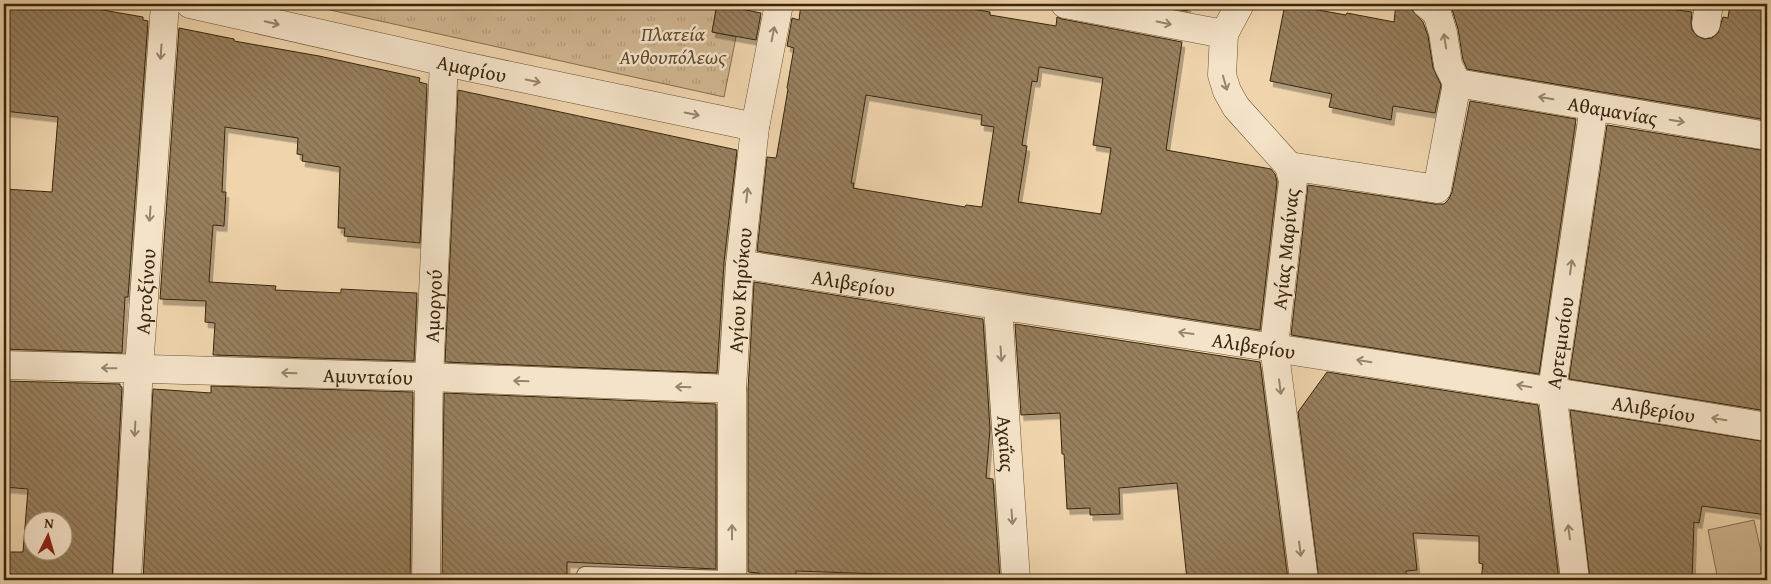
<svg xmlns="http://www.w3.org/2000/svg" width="1771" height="584" font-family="'Gentium Book Plus',serif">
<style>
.park{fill:url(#park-tufts);stroke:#846e4d}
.garden{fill:#d0b690;stroke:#846e4d}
.building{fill:url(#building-back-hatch);stroke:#39260a;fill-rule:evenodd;filter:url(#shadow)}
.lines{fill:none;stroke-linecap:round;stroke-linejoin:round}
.lane-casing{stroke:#665232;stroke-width:18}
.street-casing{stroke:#665232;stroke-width:29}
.lane{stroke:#f5e3c9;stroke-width:16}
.street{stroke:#f5e3c9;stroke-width:28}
.oneway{stroke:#97846a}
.labels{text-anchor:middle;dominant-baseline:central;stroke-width:5;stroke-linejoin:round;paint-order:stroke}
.park-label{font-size:20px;font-style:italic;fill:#5f4a2c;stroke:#f5e3c9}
.street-label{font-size:20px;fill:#39260a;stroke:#f5e3c9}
</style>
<defs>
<pattern id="park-tufts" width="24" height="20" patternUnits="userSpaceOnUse" patternTransform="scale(1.25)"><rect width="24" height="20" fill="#d0b690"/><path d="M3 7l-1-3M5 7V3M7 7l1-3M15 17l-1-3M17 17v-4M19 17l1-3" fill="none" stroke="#b39c7b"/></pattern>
<pattern id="building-back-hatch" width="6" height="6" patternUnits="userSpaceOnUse" patternTransform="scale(1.25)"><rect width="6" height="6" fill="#98805e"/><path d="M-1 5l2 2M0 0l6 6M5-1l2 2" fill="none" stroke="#7d694c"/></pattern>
<filter id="shadow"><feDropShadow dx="3" dy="5.5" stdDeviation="0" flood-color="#0004"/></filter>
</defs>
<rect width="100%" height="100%" fill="#efd4ac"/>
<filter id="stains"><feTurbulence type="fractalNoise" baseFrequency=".004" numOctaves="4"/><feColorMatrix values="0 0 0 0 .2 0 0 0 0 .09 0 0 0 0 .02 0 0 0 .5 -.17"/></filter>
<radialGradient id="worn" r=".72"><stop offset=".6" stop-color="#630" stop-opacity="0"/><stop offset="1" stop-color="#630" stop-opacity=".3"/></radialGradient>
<polygon class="park" points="303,4 742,4 741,9 717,4 712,32 736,37 724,97"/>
<polygon class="garden" points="1754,520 1767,578 1755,580 1718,580 1708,530"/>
<g class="building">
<polygon points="4,4 68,4 143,17 143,20 148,21 128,297 125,297 122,353 4,349 4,189 52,192 58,117 4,111"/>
<polygon points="717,4 761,13 756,40 712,32"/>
<path d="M801 4H940L990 12V15L1056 26 1057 17 1062 19 1182 42 1166 150 1271 169 1275 174 1277 182 1260 330 757 251 767 157 776 158 777 154 788 89 787 88 794 48 787 46 792 18 799 20ZM1039 67 1103 78 1093 145 1111 148 1101 214 1018 202 1027 146 1022 145 1032 81 1037 82ZM866 95 982 115 981 125 994 127 982 207 966 205 965 207 853 188 854 183H851Z"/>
<polygon points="1148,4 1188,4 1187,11"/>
<polygon points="1285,4 1346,15 1347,13 1394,22 1396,4 1411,4 1412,10 1423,22 1428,36 1433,68 1441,85 1435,113 1393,106 1391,120 1329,107 1332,94 1270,81"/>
<polygon points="1449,4 1671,4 1670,9 1692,12 1691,22 1692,30 1697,36 1704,39 1712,38 1718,33 1723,17 1728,18 1730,4 1767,4 1767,120 1467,69 1463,60 1458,29 1452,9"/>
<polygon points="179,28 234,39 234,41 319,56 420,78 419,82 427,84 420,243 344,236 345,228 338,228 340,167 302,161 303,155 297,154 298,138 225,127 222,192 226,192 224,226 213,225 209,282 276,286 275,290 341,293 341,289 417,293 414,361 213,355 215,323 205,322 206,301 160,299"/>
<polygon points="458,90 737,150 724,262 717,373 445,362"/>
<polygon points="1470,101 1576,119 1539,374 1291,335 1308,185 1435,204 1444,204 1449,199 1452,192"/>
<polygon points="1607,125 1767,151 1767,411 1569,379"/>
<polygon points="754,282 983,319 990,429 986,478 993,479 1000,580 910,580 910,575 796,571 796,580 759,580 759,573 748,572 748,390"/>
<polygon points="1015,324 1260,362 1288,580 1187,580 1177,483 1119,488 1120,514 1090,515 1090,508 1067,509 1064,454 1062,454 1060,413 1021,415"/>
<polygon points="1327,372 1538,405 1559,580 1481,580 1483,564 1479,563 1479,536 1413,533 1417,570 1406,571 1406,580 1319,580 1298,412"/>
<path d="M4 381 120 384V386L122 387 112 580H4V552H23L28 489 4 487ZM32 522H62V552H32Z"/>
<polygon points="211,386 413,392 410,580 143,580 153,389 211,393"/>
<polygon points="444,393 716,404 716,569 567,562 567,580 442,580"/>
<polygon points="1570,410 1767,442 1767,515 1702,506 1699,523 1694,522 1692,580 1590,580"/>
</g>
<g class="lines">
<defs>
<polyline id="lane" points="585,575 732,579"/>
<g id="street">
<path id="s1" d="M190 4 459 65 755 127"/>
<polyline points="1065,4 1224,34"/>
<polyline points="1240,4 1224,34 1222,75 1227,91 1236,107 1289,166 1293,181 1274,346 1304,580"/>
<polyline points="1426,4 1437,13 1443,33 1448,65 1457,83"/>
<polyline points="1706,24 1709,4"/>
<path id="s2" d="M1457 83 1767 136"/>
<polyline points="1289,166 1437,189 1457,83"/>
<path id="s3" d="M740 264C1082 320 1425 369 1767 427"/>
<path id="s4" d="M998 306 1016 580"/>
<path id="s5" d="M4 365 429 377 732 389"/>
<path id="s6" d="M127 580 139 368 165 4"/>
<path id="s7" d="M426 580 429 377 444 62"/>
<path id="s8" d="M732 580V389L740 264 755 127 779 4"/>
<path id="s9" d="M1575 580 1552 390 1594 107"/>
</g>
</defs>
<use href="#lane" class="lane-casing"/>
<use href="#street" class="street-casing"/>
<use href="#lane" class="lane"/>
<use href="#street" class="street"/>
</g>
<defs><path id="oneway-shaft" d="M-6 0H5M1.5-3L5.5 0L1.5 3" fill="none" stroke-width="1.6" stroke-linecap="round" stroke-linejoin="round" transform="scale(1.25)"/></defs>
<g class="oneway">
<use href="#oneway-shaft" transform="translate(272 23) rotate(13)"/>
<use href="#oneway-shaft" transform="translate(1164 23) rotate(11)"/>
<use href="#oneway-shaft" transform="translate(773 34) rotate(-79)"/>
<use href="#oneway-shaft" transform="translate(1445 41) rotate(-99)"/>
<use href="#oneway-shaft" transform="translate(161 52) rotate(94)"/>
<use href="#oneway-shaft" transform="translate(533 81) rotate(12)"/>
<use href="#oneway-shaft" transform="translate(1225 83) rotate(74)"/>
<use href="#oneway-shaft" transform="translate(1546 98) rotate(-170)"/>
<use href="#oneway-shaft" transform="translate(692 114) rotate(12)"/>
<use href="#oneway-shaft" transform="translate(1677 121) rotate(10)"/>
<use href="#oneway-shaft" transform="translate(747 195) rotate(-84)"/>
<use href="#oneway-shaft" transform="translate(150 214) rotate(94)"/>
<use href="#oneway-shaft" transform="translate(1571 267) rotate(-82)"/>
<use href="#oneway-shaft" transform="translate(1186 333) rotate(-172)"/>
<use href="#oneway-shaft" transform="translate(1001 354) rotate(86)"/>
<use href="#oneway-shaft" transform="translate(1364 361) rotate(-171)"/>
<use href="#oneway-shaft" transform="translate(109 368) rotate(-179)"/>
<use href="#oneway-shaft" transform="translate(289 373) rotate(-178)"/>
<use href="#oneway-shaft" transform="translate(521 381) rotate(-178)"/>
<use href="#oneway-shaft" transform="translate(1524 386) rotate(-171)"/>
<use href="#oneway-shaft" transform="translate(683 387) rotate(-178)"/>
<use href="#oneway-shaft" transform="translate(1280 387) rotate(83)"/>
<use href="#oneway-shaft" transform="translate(1719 419) rotate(-170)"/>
<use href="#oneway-shaft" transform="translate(135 429) rotate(93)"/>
<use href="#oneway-shaft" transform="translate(1012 517) rotate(86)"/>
<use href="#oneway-shaft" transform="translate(732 532) rotate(-90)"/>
<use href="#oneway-shaft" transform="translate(1569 532) rotate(-97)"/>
<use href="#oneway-shaft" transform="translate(1300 549) rotate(83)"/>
</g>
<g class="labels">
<g class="park-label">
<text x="673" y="33">Πλατεία<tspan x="673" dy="23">Ανθουπόλεως</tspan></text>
</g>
<g class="street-label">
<text stroke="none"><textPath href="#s1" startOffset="289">Αμαρίου</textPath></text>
<text stroke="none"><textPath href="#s2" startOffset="158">Αθαμανίας</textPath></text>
<text transform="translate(1285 249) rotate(-84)">Αγίας Μαρίνας</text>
<text stroke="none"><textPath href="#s3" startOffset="115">Αλιβερίου</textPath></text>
<text stroke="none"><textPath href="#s8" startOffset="290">Αγίου Κηρύκου</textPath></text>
<text stroke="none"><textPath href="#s6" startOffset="289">Αρτοξίνου</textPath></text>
<text stroke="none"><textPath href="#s7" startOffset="274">Αμοργού</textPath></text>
<text stroke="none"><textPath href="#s9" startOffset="239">Αρτεμισίου</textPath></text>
<text stroke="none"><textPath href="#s3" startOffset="520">Αλιβερίου</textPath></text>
<text stroke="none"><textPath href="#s5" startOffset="364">Αμυνταίου</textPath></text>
<text stroke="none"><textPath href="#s3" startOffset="925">Αλιβερίου</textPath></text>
<text stroke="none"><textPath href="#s4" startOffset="138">Αχαΐας</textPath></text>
</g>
</g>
<rect width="1771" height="584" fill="none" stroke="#efd4ac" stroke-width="20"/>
<rect x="5" y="5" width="1761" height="574" fill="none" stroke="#39260a" stroke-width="2.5"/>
<rect x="10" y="10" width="1751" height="564" fill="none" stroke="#39260a"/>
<g transform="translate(48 536) rotate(5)"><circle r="24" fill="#f5e3c9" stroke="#aa977d"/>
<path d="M0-4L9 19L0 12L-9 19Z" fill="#8f2418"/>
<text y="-8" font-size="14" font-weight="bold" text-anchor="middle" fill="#39260a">N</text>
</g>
<rect width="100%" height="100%" filter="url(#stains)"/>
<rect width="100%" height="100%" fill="url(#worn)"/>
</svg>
